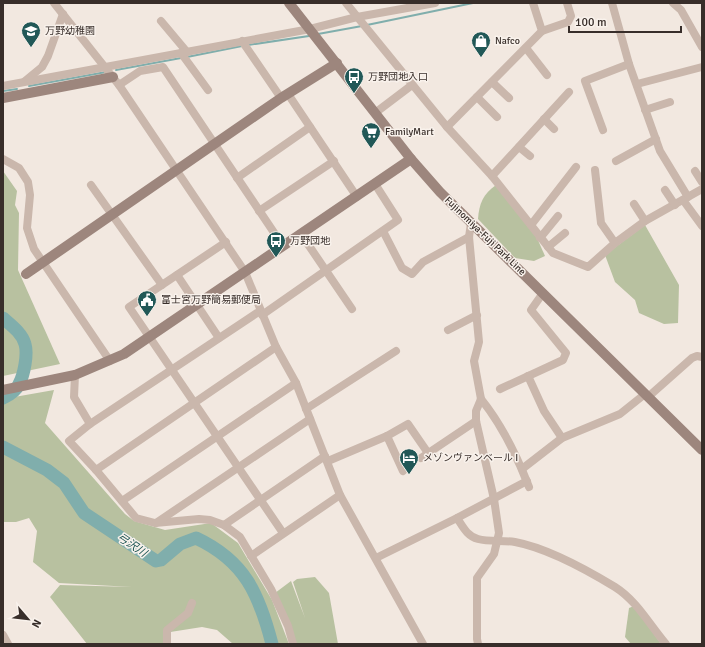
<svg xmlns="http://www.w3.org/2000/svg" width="705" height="647" font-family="Signika,'Noto Sans JP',sans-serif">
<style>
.green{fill:#b8c1a0}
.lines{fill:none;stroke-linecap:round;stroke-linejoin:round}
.stream{stroke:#80aeac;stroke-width:2}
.river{stroke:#80aeac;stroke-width:13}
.street{stroke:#cab7ac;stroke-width:8}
.secondary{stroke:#9d867d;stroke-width:10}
.labels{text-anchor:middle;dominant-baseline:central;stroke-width:3;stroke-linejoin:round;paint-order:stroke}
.poi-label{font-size:10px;fill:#382e2a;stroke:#f9f2ec;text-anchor:start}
.street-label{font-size:10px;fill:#382e2a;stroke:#f9f2ec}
.water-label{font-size:11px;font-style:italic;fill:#215857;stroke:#f9f2ec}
</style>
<rect width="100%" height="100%" fill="#f2e8e0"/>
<g class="green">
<polygon points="3,171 17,191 15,205 19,213 18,270 60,364 3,376"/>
<path d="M496 185 537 238 545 256 534 261 515 258 478 219C479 204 483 194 496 185Z"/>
<polygon points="645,225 679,285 678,323 664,324 639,313 635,300 615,282 605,255"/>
<polygon points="54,390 45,423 125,514 134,521 165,530 211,523 238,543 272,600 289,644 233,644 217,630 202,627 164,633 166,644 87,644 50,597 60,585 132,587 59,583 33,562 37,531 29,518 16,522 3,522 3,399"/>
<polygon points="315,577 329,593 338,644 293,644 275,593 291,581 305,618 293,582 297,579"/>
<polygon points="634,606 661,644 631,644 625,637 629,608"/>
</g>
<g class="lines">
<g class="stream">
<polyline points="367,25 473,3"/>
<polyline points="318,34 362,26"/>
<polyline points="248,45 309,36"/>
<polyline points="187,57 242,46"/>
<polyline points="116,70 181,58"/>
<polyline points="29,86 106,72"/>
<polyline points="3,91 17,89"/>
</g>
<g class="river">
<path d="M3 318C11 325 22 333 25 344 28 354 24 375 19 384 16 391 10 395 3 398"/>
<path d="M3 447 47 470 64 483 84 513 156 561 161 560 180 544 196 538C245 561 259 594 272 644"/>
</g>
<g class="street">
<polyline points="54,3 119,85 245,272 276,347 296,383 340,495 423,644"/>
<polyline points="346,3 447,127 492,176 553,253 588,267 615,243 645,221 702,189"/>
<polyline points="612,3 629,64 660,151 688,197"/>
<polyline points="673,3 681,10 702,47"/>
<polyline points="161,21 187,52"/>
<polyline points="542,31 568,22 571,16 567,3"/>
<polyline points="242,41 281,98"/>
<polyline points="526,48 547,75"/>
<polyline points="181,53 208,90"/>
<polyline points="25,81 42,67 48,56 63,14"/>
<polyline points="492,82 509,98"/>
<polyline points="637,84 702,67"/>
<polyline points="119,85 140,71 163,67 283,246"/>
<polyline points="3,86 310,29 357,17 435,3"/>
<polyline points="288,94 357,197"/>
<polyline points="477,97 497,117"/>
<polyline points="645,110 670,102"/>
<polyline points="375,113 412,85"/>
<polyline points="544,119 554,129"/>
<polyline points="447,127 542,31 533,3"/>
<polyline points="603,130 585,81 629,64"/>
<polyline points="519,147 530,156"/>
<polyline points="3,159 19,168 28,182 30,195 27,228 34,249 110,361"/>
<polyline points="616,161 656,139"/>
<polyline points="595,170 601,223 615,243"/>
<polyline points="695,171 702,182"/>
<polyline points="492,176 569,92"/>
<polyline points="237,178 310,127"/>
<polyline points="91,185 162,285"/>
<polyline points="665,190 675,205"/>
<polyline points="683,200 702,226"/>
<polyline points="634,204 645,221"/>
<polyline points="259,211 334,161"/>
<polyline points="471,223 469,237 479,342 474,361 481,399 476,411 476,421 494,499 499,533 494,554 477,578 477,639 478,644"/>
<polyline points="531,225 576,167"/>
<polyline points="383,231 402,268 412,274 423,262 469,237"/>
<polyline points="301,234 352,309"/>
<polyline points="540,238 558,216"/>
<polyline points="226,242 129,307 283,533"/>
<polyline points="548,247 565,233"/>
<polyline points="177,275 219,338"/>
<polyline points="260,311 90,424 69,441 96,470 136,518 155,523 199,519 210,520 224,525 240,537 271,589 288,626 293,644"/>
<polyline points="262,315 398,220 375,184"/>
<polyline points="448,330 477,315"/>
<polyline points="75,375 74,397 90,424"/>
<polyline points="528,376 544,411 562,438"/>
<polyline points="500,389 563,360 566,353 531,310 543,293"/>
<polyline points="648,397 692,358 697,356 702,357"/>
<path d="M481 399C502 425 517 456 529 487"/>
<polyline points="306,409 396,351"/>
<polyline points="387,436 403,471"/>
<polyline points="421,458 476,421"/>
<polyline points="328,461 387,436 408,424 428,453"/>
<polyline points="522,469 562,438 620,414 645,394"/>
<polyline points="96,470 276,347"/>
<polyline points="122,501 296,383"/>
<polyline points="457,518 527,481"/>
<polyline points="156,523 310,419"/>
<polyline points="224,525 325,456"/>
<polyline points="251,556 340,495"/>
<path d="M376 558 457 518C463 527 467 536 478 539 489 542 503 540 515 542 547 548 587 570 615 587 637 601 649 624 666 644"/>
<polyline points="3,635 8,644"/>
<polyline points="167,644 167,630 188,613 192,603"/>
</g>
<g class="secondary">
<polyline points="289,3 411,159 440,192 702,450"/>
<polyline points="3,98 113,77"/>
<polyline points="26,274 281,98 337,63"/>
<polyline points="3,390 75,375 124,354 411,159"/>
</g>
</g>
<defs>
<symbol id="school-pin" viewBox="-11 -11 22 30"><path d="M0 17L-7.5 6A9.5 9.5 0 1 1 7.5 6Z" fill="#215857" stroke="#f9f2ec"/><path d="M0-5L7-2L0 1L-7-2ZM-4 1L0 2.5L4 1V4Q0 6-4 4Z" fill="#fff"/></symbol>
<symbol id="shop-pin" viewBox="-11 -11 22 30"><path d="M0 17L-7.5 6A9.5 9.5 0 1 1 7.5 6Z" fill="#215857" stroke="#f9f2ec"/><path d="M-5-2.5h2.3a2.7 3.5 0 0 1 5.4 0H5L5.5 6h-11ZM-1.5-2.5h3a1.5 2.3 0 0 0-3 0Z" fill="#fff"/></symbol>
<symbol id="bus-pin" viewBox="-11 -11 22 30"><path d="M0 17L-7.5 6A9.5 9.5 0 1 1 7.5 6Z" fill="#215857" stroke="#f9f2ec"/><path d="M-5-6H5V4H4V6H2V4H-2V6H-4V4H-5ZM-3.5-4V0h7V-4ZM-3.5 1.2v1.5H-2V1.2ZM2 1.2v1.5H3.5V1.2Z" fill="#fff"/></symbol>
<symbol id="supermarket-pin" viewBox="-11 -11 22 30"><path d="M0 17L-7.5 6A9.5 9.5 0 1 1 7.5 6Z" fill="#215857" stroke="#f9f2ec"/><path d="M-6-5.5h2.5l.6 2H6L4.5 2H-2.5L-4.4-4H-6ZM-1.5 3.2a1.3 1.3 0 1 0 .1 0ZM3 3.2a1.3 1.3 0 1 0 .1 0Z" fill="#fff"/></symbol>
<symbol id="civic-pin" viewBox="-11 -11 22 30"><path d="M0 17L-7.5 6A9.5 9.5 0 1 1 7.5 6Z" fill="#215857" stroke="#f9f2ec"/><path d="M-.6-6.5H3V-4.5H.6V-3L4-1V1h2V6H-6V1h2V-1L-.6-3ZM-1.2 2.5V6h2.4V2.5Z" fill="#fff"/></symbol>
<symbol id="hotel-pin" viewBox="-11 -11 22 30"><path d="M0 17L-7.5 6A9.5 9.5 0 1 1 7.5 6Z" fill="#215857" stroke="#f9f2ec"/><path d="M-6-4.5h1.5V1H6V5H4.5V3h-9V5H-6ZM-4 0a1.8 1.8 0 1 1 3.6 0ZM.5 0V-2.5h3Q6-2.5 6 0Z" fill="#fff"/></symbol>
</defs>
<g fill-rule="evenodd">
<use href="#school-pin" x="20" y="20" width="22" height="30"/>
<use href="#shop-pin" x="470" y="30" width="22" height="30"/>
<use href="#bus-pin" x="343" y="66" width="22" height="30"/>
<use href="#supermarket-pin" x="360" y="121" width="22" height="30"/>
<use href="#bus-pin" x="265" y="230" width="22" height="30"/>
<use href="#civic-pin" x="136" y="289" width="22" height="30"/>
<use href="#hotel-pin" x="398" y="447" width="22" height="30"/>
</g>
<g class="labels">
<g class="poi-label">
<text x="45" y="31">万野幼稚園</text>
<text x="495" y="41">Nafco</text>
<text x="368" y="77">万野団地入口</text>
<text x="385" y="132">FamilyMart</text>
<text x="290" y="241">万野団地</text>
<text x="161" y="300">富士宮万野簡易郵便局</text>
<text x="423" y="458">メゾンヴァンベール I</text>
</g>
<g class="street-label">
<text transform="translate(485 236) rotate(44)">Fujinomiya-Fuji Park Line</text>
</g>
<g class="water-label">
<text transform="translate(132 545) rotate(34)">弓沢川</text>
</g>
</g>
<rect width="705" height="647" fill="none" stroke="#382e2a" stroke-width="8"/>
<g transform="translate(28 619) rotate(118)" stroke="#f9f2ec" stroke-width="3" paint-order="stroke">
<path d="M0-3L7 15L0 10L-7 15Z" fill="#382e2a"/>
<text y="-6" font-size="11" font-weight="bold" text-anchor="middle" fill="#382e2a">N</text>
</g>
<path d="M569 26v6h112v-6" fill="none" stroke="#382e2a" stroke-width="2"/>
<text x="575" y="26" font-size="12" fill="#382e2a" stroke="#f9f2ec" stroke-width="3" paint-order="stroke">100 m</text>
</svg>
